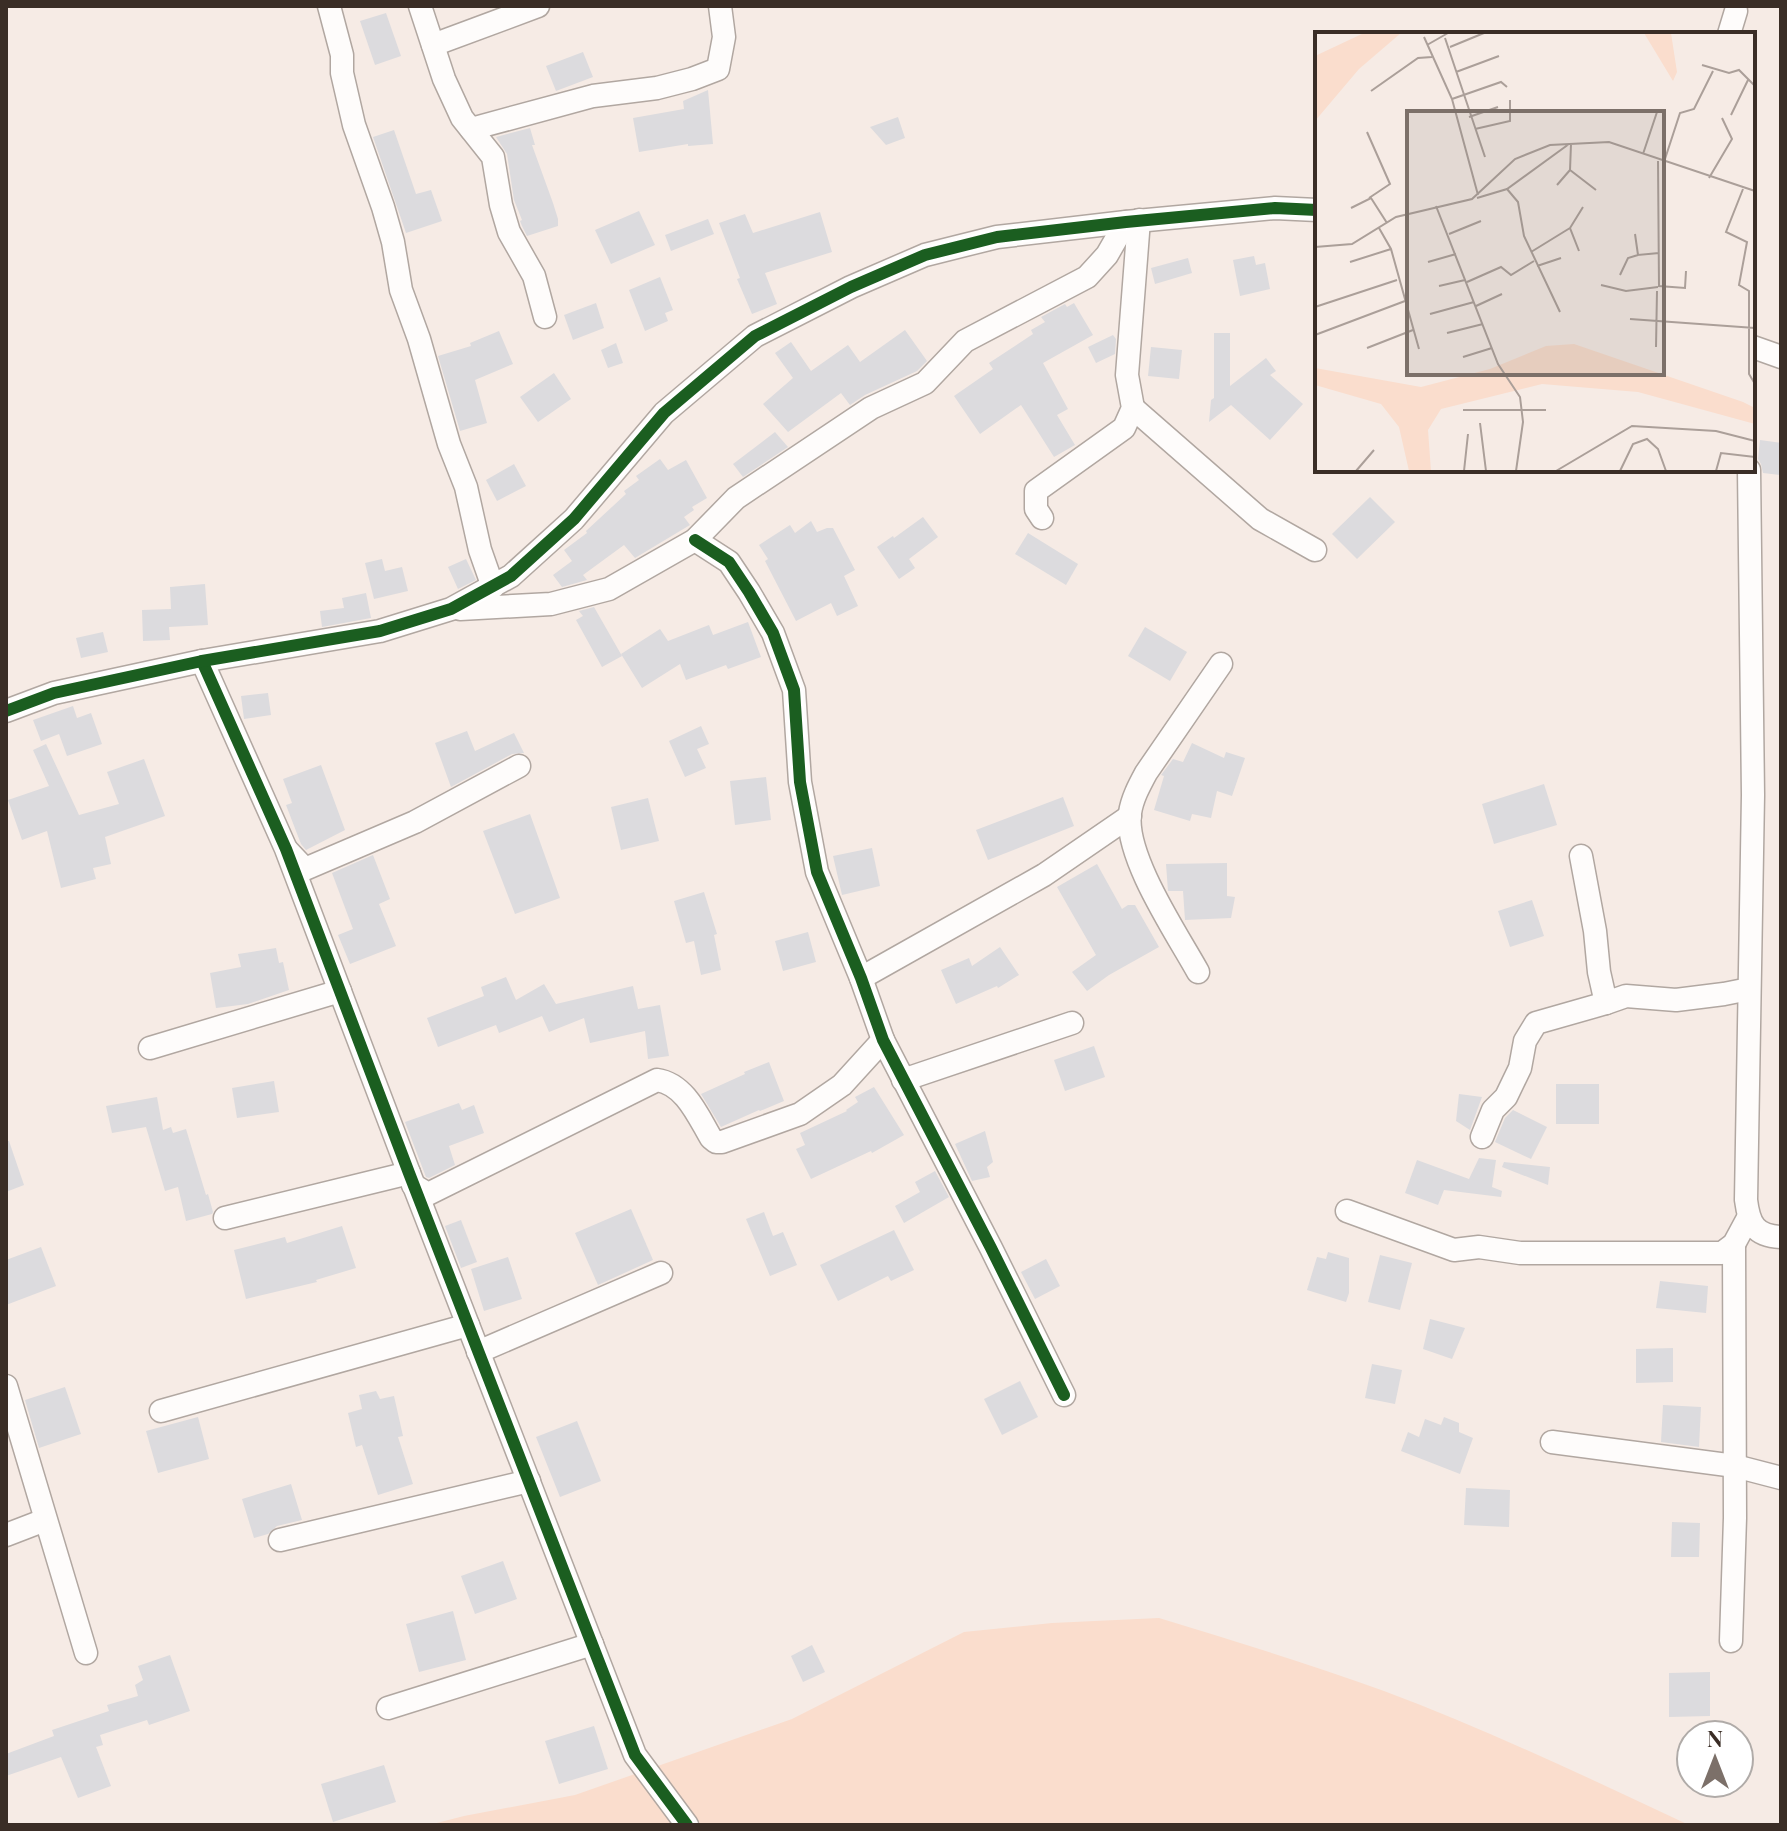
<svg xmlns="http://www.w3.org/2000/svg" width="1787" height="1831" font-family="'Playfair Display',serif">
<style>
.green{fill:#faddcd}
.building{fill:#dcdbde}
.lines{fill:none;stroke-linecap:round;stroke-linejoin:round}
.street-casing{stroke:#b1a7a1;stroke-width:25}
.street{stroke:#fefcfb;stroke-width:22}
.cycleway-casing{stroke:#fff;stroke-width:17}
.cycleway{stroke:#1b5e20;stroke-width:12}
.inset-road{fill:none;stroke:#ab9f99;stroke-width:2}
.view{fill:#7c7069;fill-opacity:0.15;stroke:#7c7069;stroke-width:4}
.inset-edge{fill:none;stroke:#3a2d26;stroke-width:4}
</style>
<rect width="100%" height="100%" fill="#f6ebe5"/>
<path class="green" d="M1159 1618C1234 1641 1310 1664 1384 1691 1488 1730 1589 1778 1689 1825H429L464 1816 575 1795 792 1719 964 1632 1052 1623Z"/>
<g class="building">
<polygon points="386,13 401,56 375,65 360,21"/>
<polygon points="583,52 593,77 556,91 546,66"/>
<polygon points="708,90 713,144 688,146 688,144 639,152 633,118 684,109 683,101"/>
<polygon points="898,117 905,138 886,145 870,127"/>
<polygon points="530,128 535,145 532,145 553,203 558,219 558,226 527,236 522,226 520,221 522,220 514,200 507,154 496,137"/>
<polygon points="394,130 416,194 431,190 442,221 406,233 373,137"/>
<polygon points="639,211 655,245 611,264 595,230"/>
<polygon points="820,212 832,252 765,273 777,304 752,314 737,279 740,278 719,223 745,214 753,233"/>
<polygon points="708,219 714,234 671,251 665,235"/>
<polygon points="1254,256 1256,265 1265,263 1270,289 1240,296 1233,260"/>
<polygon points="1188,258 1192,273 1155,284 1151,268"/>
<polygon points="660,277 673,310 665,313 668,321 645,331 629,290"/>
<polygon points="596,303 604,328 573,340 564,315"/>
<polygon points="1074,303 1093,335 1043,363 1068,409 1057,415 1075,445 1054,457 1021,405 980,434 954,396 993,369 989,363 1033,334 1031,330 1045,322 1041,317 1065,304 1067,307"/>
<polygon points="905,330 927,361 917,371 865,395 850,405 841,393 788,432 763,404 793,378 775,353 791,342 811,371 848,345 860,362"/>
<polygon points="499,331 513,364 475,380 487,423 460,431 438,356 471,346 470,343"/>
<polygon points="1214,333 1230,333 1230,386 1266,358 1276,371 1270,375 1303,404 1270,440 1231,405 1209,422 1211,400 1214,398"/>
<polygon points="1113,335 1116,339 1115,354 1096,363 1088,347"/>
<polygon points="616,343 623,363 608,368 601,350"/>
<polygon points="1151,347 1182,350 1179,379 1148,376"/>
<polygon points="554,373 571,399 538,422 520,397"/>
<polygon points="775,432 788,447 743,477 733,464"/>
<polygon points="1760,440 1781,443 1781,475 1763,473 1761,464 1758,459"/>
<polygon points="660,459 668,470 686,460 707,498 692,507 694,510 684,517 690,525 635,558 624,545 583,575 587,580 562,587 553,575 572,561 564,550 587,533 586,531 626,494 624,491 639,480 636,476"/>
<polygon points="514,464 526,486 497,501 486,480"/>
<polygon points="1370,497 1395,522 1357,559 1332,534"/>
<polygon points="923,517 938,537 909,559 915,568 899,579 877,547 893,536 894,538"/>
<polygon points="811,521 817,532 827,528 833,528 855,570 844,576 858,606 837,616 831,603 796,621 765,561 768,559 759,545 790,525 795,533"/>
<polygon points="1028,533 1078,564 1066,585 1015,554"/>
<polygon points="382,559 385,571 402,567 408,591 374,599 365,563"/>
<polygon points="466,559 476,580 458,589 448,567"/>
<polygon points="205,584 208,625 169,627 170,640 143,641 142,610 171,609 170,587"/>
<polygon points="366,593 371,618 322,627 320,611 344,608 342,598"/>
<polygon points="594,607 622,656 602,667 576,620 583,616 579,611"/>
<polygon points="748,622 761,657 728,669 726,665 686,680 680,664 642,688 621,654 660,629 668,641 709,625 713,635"/>
<polygon points="1145,627 1187,652 1170,681 1128,656"/>
<polygon points="103,632 108,652 81,658 76,638"/>
<polygon points="268,693 271,715 244,719 241,696"/>
<polygon points="73,706 77,718 91,713 102,744 67,756 59,734 41,741 33,720"/>
<polygon points="701,726 709,744 697,749 706,768 685,777 669,741"/>
<polygon points="467,731 475,751 514,733 524,753 512,754 451,787 435,743"/>
<polygon points="1192,743 1224,758 1226,752 1245,758 1232,796 1217,791 1211,818 1192,814 1190,821 1154,810 1164,776 1161,775 1173,759 1183,762"/>
<polygon points="46,744 79,815 119,804 107,772 144,759 165,816 105,837 111,864 93,868 96,879 61,888 47,831 22,840 8,800 49,786 33,750"/>
<polygon points="321,765 345,830 306,850 301,844 286,805 292,803 283,779"/>
<polygon points="766,777 771,820 735,825 730,781"/>
<polygon points="1544,784 1557,825 1494,844 1482,804"/>
<polygon points="1063,797 1074,826 988,860 976,830"/>
<polygon points="648,798 659,841 621,850 611,807"/>
<polygon points="530,814 560,898 515,914 483,831"/>
<polygon points="872,848 880,886 842,895 833,856"/>
<polygon points="373,855 390,899 379,904 396,946 350,964 338,935 353,929 332,873"/>
<polygon points="1227,863 1227,896 1235,897 1231,918 1185,920 1183,891 1168,891 1166,864"/>
<polygon points="1097,864 1122,909 1128,905 1135,905 1159,947 1109,975 1087,991 1072,972 1096,955 1057,887"/>
<polygon points="704,892 717,934 714,935 721,970 701,975 694,941 686,943 674,901"/>
<polygon points="1532,900 1544,936 1510,947 1498,911"/>
<polygon points="808,932 816,962 783,971 775,941"/>
<polygon points="1000,947 1019,975 998,988 997,986 956,1004 941,970 969,958 972,966"/>
<polygon points="276,948 279,963 283,962 289,990 248,1004 216,1008 210,973 241,967 238,954"/>
<polygon points="506,977 516,1000 544,984 556,1004 633,986 638,1009 660,1005 669,1056 648,1059 645,1031 590,1043 584,1018 549,1032 542,1016 499,1033 496,1025 438,1047 427,1018 484,996 481,987"/>
<polygon points="1094,1046 1105,1077 1065,1091 1054,1060"/>
<polygon points="769,1062 784,1101 760,1111 759,1110 721,1127 701,1094 745,1074 744,1072"/>
<polygon points="274,1081 279,1112 237,1118 232,1088"/>
<rect x="1556" y="1084" width="43" height="40"/>
<polygon points="874,1087 904,1135 872,1153 871,1151 811,1179 796,1149 805,1145 800,1133 847,1111 846,1110 858,1102 855,1097"/>
<polygon points="1459,1094 1482,1097 1470,1130 1456,1121"/>
<polygon points="157,1097 163,1130 171,1127 173,1133 186,1129 206,1195 208,1194 213,1212 212,1214 186,1221 178,1187 165,1191 146,1127 112,1133 106,1106"/>
<polygon points="459,1103 462,1110 474,1105 484,1133 449,1146 455,1165 429,1178 426,1177 405,1122"/>
<polygon points="1513,1110 1547,1127 1531,1159 1495,1142 1505,1118"/>
<polygon points="985,1131 993,1162 987,1167 990,1177 972,1181 955,1144"/>
<polygon points="6,1141 9,1141 24,1185 6,1192"/>
<polygon points="1479,1158 1496,1160 1492,1187 1502,1191 1501,1197 1444,1190 1438,1205 1405,1193 1417,1160 1469,1179"/>
<polygon points="1504,1162 1550,1167 1548,1185 1502,1167"/>
<polygon points="935,1171 949,1197 904,1223 895,1206 920,1192 915,1182"/>
<polygon points="631,1209 653,1260 598,1285 575,1233"/>
<polygon points="764,1212 773,1236 783,1232 797,1265 770,1276 746,1219"/>
<polygon points="461,1220 477,1262 461,1268 445,1226"/>
<polygon points="342,1226 356,1268 316,1280 317,1282 246,1299 234,1250 285,1237 287,1243"/>
<polygon points="894,1230 914,1270 891,1281 888,1276 838,1301 820,1265"/>
<polygon points="41,1247 56,1286 6,1305 6,1260"/>
<polygon points="1328,1252 1349,1258 1349,1293 1346,1302 1307,1290 1317,1257 1326,1259"/>
<polygon points="1380,1255 1412,1263 1400,1310 1368,1302"/>
<polygon points="508,1257 522,1299 484,1311 471,1269"/>
<polygon points="1046,1259 1060,1286 1035,1299 1021,1272"/>
<polygon points="1660,1281 1708,1286 1706,1313 1656,1308"/>
<polygon points="1430,1319 1465,1328 1452,1359 1423,1349"/>
<polygon points="1673,1348 1673,1382 1636,1383 1636,1349"/>
<polygon points="1372,1364 1402,1370 1395,1404 1365,1398"/>
<polygon points="1020,1381 1038,1417 1002,1435 984,1399"/>
<polygon points="65,1387 81,1434 39,1448 25,1400"/>
<polygon points="376,1391 380,1399 394,1396 403,1436 398,1437 413,1484 378,1495 362,1445 356,1447 348,1413 362,1409 359,1395"/>
<polygon points="1663,1405 1701,1407 1699,1447 1661,1442"/>
<polygon points="198,1417 209,1459 158,1473 146,1431"/>
<polygon points="1444,1417 1459,1423 1459,1432 1473,1438 1460,1474 1401,1451 1408,1432 1419,1437 1425,1419 1441,1425"/>
<polygon points="577,1421 601,1481 560,1497 536,1437"/>
<polygon points="291,1484 302,1520 277,1526 268,1534 254,1538 242,1499"/>
<polygon points="1466,1488 1510,1490 1509,1527 1464,1525"/>
<polygon points="1672,1522 1700,1523 1699,1557 1671,1557"/>
<polygon points="503,1561 517,1599 475,1614 461,1576"/>
<polygon points="453,1611 466,1660 419,1672 406,1624"/>
<polygon points="812,1645 825,1672 803,1682 791,1656"/>
<polygon points="170,1655 190,1711 149,1725 147,1720 100,1735 103,1745 96,1747 111,1786 78,1798 61,1757 6,1776 6,1754 54,1736 52,1730 109,1711 107,1705 138,1696 135,1685 143,1680 138,1666"/>
<polygon points="1710,1672 1710,1716 1669,1717 1669,1673"/>
<polygon points="594,1726 608,1769 559,1784 545,1741"/>
<polygon points="384,1765 396,1802 333,1822 321,1784"/>
</g>
<g class="lines">
<defs>
<g id="street">
<polyline points="329,6 342,55 342,73 354,125 383,207 393,242 401,290 419,339 449,444 466,487 480,550 493,587"/>
<polyline points="420,6 444,79 462,118 493,157 501,205 509,232 534,276 545,317"/>
<polyline points="1729,34 1736,11"/>
<polyline points="433,45 538,6"/>
<polyline points="471,129 593,96 657,88 692,79 718,69 724,37 720,6"/>
<polyline points="1753,347 1781,357"/>
<polyline points="1133,408 1260,519 1315,550"/>
<path d="M1749 470 1753 795 1746 1200C1749 1224 1755 1236 1781 1237"/>
<polyline points="1042,518 1036,509 1036,491 1124,428 1133,408 1127,375 1139,220"/>
<polyline points="695,540 729,562 749,592 773,633 794,690 800,782 817,872 861,978 883,1040 991,1248 1064,1395"/>
<polyline points="460,609 551,604 609,589 695,540 736,498 871,408 925,383 965,341 1087,277 1107,255 1126,222"/>
<polyline points="202,661 286,849 409,1173 635,1755 687,1825"/>
<polyline points="6,711 54,693 202,661 380,631 451,609 511,576 574,519 664,413 755,336 851,287 925,255 997,237 1126,222 1275,208 1317,210"/>
<polyline points="287,850 305,869 415,822 519,766"/>
<polyline points="1581,856 1595,931 1599,972 1606,1003 1626,996 1676,1000 1724,994 1749,989"/>
<path d="M1198 972C1177 934 1124 856 1130 813 1132 799 1139 786 1146 773L1221 664"/>
<polyline points="861,978 1044,875 1130,816"/>
<polyline points="150,1048 340,991"/>
<polyline points="903,1080 1072,1023"/>
<polyline points="1482,1137 1493,1110 1506,1097 1520,1068 1525,1041 1536,1023 1606,1003"/>
<path d="M413 1185 428 1194 657 1080C685 1084 698 1116 711 1138L716 1142H722L800 1114 842 1085 883 1040"/>
<polyline points="1347,1211 1454,1250 1479,1247 1520,1253 1722,1253 1734,1244 1748,1218"/>
<polyline points="225,1218 409,1173"/>
<polyline points="478,1352 661,1273"/>
<polyline points="6,1386 86,1653"/>
<polyline points="161,1411 468,1325"/>
<polyline points="1552,1442 1735,1466 1781,1478"/>
<polyline points="6,1535 45,1520"/>
<polyline points="280,1540 529,1481"/>
<polyline points="1731,1641 1735,1518 1734,1244"/>
<polyline points="388,1708 592,1644"/>
</g>
</defs>
<use href="#street" class="street-casing"/>
<use href="#street" class="street"/>
<defs>
<g id="cycleway">
<polyline points="695,540 729,562 749,592 773,633 794,690 800,782 817,872 861,978 883,1040 991,1248 1064,1395"/>
<polyline points="202,661 286,849 409,1173 635,1755 687,1825"/>
<polyline points="6,711 54,693 202,661 380,631 451,609 511,576 574,519 664,413 755,336 851,287 925,255 997,237 1126,222 1275,208 1317,210"/>
</g>
</defs>
<use href="#cycleway" class="cycleway-casing"/>
<use href="#cycleway" class="cycleway"/>
</g>
<g transform="translate(1315 32)">
<rect width="440" height="440" fill="#f6ebe5"/>
<path d="M49 1H86L44 37 0 89V24ZM329 1H356L362 40 358 49ZM259 312 428 370 440 376V392L323 360 227 352 126 377 113 398 116 439H94L84 395 66 372 0 353V336L106 355 175 337 231 314Z" fill="#faddcd"/>
<path class="inset-road" d="M109 5 137 67 163 163M130 6 170 125M112 13 133 1M135 15 169 1M387 33 414 41 424 38 440 54M141 40 184 24M56 59 103 26 117 25M137 67 186 50 192 55M416 83 433 48M154 85 183 75M160 97 195 89V68M52 100 75 152 54 166M328 122 342 80M343 129 344 254 370 256 371 239M349 130 365 81 379 77 398 39M255 138 281 158M394 146 417 107 407 86M242 153 255 138 256 112M192 157 203 170 209 204 245 280M428 157 411 200 432 210 424 253 434 259V342L440 352M162 166 192 157 254 112M121 174 183 332 205 365 208 390 201 439M36 176 56 166 72 191M64 196 76 217 104 317M134 202 166 189M320 202 323 223 344 221M0 215 37 212 81 185 157 167 200 127 235 113 294 110 440 159M264 219 255 196 268 175M216 220 255 196M35 230 76 217M113 230 141 222M222 234 246 226M305 243 313 226 323 223M152 250 186 235 196 243 219 229M286 253 311 259 343 255M124 254 150 248M161 274 187 262M0 275 82 248M115 282 159 270M315 287 440 296M132 301 168 292M0 303 90 269M341 315 342 259M52 316 98 298M148 325 177 316M148 378H231M165 391 171 439M41 439 59 418M149 439 153 402M241 439 317 394 401 399 440 409M305 439 318 412 332 407 343 417 351 439M401 439 406 421 440 425"/>
<path class="view" d="M92 79H349V343H92Z"/>
<rect width="440" height="440" class="inset-edge"/>
</g>
<rect width="1787" height="1831" fill="none" stroke="#3a2d26" stroke-width="16"/>
<g transform="translate(1715 1759)"><circle r="38" fill="#ffffff" stroke="#b0aba8" stroke-width="2"/>
<path d="M0-6L14 30L0 20L-14 30Z" fill="#7c7069"/>
<text y="-12" font-size="22" font-weight="bold" text-anchor="middle" fill="#3a2d26">N</text>
</g>
</svg>
